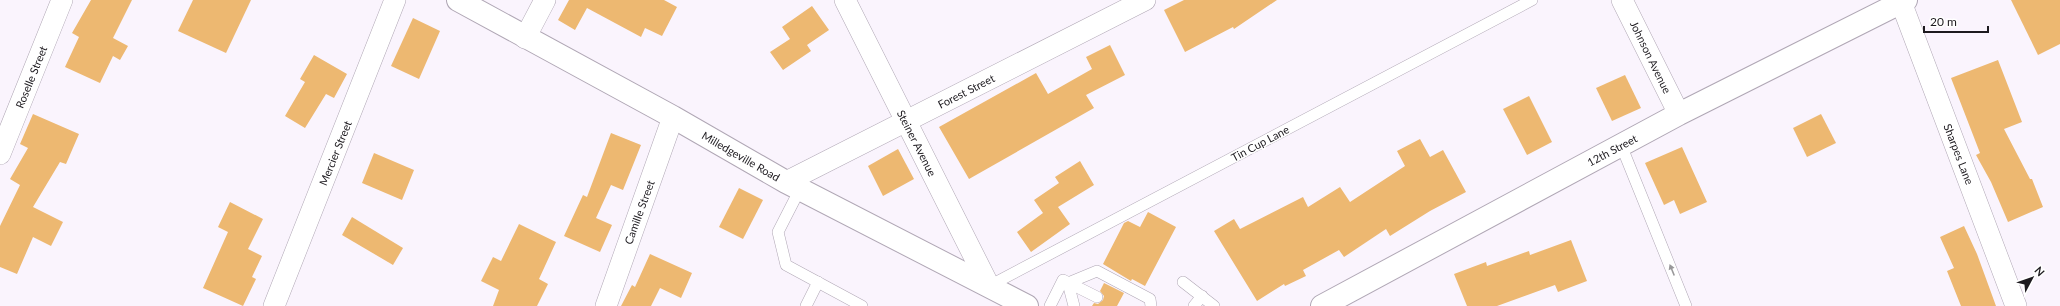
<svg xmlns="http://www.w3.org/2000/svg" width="2060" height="306" font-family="Lato,sans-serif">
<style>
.building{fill:#edb871}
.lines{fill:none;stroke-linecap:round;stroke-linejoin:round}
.lane-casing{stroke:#b0a7b5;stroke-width:12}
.street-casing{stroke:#b0a7b5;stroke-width:22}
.secondary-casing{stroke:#b0a7b5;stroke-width:24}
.lane{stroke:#fff;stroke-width:11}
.street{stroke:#fff;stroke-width:21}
.secondary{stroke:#fff;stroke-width:22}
.oneway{fill:#99989a}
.labels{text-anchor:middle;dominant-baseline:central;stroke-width:3;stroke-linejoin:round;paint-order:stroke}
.street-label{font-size:11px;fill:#1d1a1f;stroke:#fff}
</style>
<rect width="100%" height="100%" fill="#faf4fd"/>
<g class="building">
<polygon points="91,0 132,0 113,38 128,46 120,60 113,56 100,83 65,67 79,37 72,33"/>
<polygon points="193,0 251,0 226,53 178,31"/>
<polygon points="569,0 664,0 677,7 662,36 645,28 641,37 587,8 575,30 558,20"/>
<polygon points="1184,0 1277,0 1234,29 1233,27 1185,52 1164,10"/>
<polygon points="2011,0 2060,0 2060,44 2038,55"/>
<polygon points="812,6 829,30 807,45 811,51 783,70 770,52 790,39 782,27"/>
<polygon points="413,18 440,31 419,79 391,66"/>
<polygon points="1110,45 1125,75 1086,95 1094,108 969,179 939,127 1036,73 1048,94 1092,69 1086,57"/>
<polygon points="314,55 347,74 334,98 326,94 305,128 285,116 305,82 300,79"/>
<polygon points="1998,60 2022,122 2004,129 2030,179 2032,179 2043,207 2008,222 1991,182 1976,155 1980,153 1951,78"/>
<polygon points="1625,75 1641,108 1612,121 1596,88"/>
<polygon points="1529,96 1552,142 1527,155 1503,109"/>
<polygon points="33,114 79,134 66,164 60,162 33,207 63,222 51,246 33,237 17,274 0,267 0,226 20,185 10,179 28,148 20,144"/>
<polygon points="1821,114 1836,143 1807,157 1793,128"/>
<polygon points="611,133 641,145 623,190 611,185 596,218 612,225 600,252 564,236 583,195 587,197"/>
<polygon points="1420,139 1430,157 1443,150 1466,192 1430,211 1390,236 1386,229 1344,257 1339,250 1303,270 1306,276 1285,286 1284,284 1257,301 1214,231 1234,219 1240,229 1303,197 1308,207 1340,187 1350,202 1405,166 1397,151"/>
<polygon points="1682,147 1707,202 1680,214 1674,200 1664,205 1645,163"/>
<polygon points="898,149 914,179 883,196 868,166"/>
<polygon points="374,153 414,170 402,200 362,183"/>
<polygon points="1080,161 1094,185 1058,207 1070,224 1031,252 1017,232 1043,213 1034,200 1059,183 1055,177"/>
<polygon points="739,188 763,200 743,239 719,227"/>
<polygon points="230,202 263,219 248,249 262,256 252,277 256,279 243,306 203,288 228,232 218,227"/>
<polygon points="1148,212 1176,227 1145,286 1132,279 1131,281 1103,264 1124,223 1128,221 1140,227"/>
<polygon points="352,217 403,248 393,265 342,235"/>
<polygon points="519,224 556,242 539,279 548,284 537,306 493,306 499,290 481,281 493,257 501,261"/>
<polygon points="1964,226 1977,254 1996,306 1961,306 1947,271 1954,268 1940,237"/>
<polygon points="1571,240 1587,281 1558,292 1555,285 1497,306 1467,306 1454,274 1486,262 1487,266 1529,251 1530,255"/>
<polygon points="650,254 692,273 681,298 660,288 651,306 621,306 632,285 635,287"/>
<polygon points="1104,283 1124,293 1117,306 1092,306 1094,303 1098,304 1103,300 1104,296 1100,291"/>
</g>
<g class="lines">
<defs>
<g id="lane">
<polyline points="1621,145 1686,306"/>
<polyline points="800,189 778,232 786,265 862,306"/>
<polyline points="1183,282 1214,306"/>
<polyline points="1068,283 1097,271 1150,299 1151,306"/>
<polyline points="1068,283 1074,306"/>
<polyline points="989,286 1532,0"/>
<polyline points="806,306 818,282"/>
<polyline points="1050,306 1063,280 1097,297"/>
<polyline points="1194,306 1202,296"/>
</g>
<g id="street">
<polyline points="845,0 989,286"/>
<polyline points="1622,0 1679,114"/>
<polyline points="1901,2 2016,306"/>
<polyline points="525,38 545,0"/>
<polyline points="0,154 62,0"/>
<polyline points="786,182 1145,0"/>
<polyline points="274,306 395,0"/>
<polyline points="606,306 673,117"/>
</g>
<g id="secondary">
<polyline points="458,0 673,117 786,182 1027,306"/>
<polyline points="1322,306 1679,114 1906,0"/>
</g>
</defs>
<use href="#lane" class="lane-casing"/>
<use href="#street" class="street-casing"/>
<use href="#secondary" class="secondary-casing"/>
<use href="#lane" class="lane"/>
<use href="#street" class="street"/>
<use href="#secondary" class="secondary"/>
</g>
<defs><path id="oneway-solid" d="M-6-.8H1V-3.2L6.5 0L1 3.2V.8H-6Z"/></defs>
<use class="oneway" href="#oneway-solid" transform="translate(1672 270) rotate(-112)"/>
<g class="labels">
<g class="street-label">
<text transform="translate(1651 57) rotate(64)">Johnson Avenue</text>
<text transform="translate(31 77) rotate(-68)">Roselle Street</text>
<text transform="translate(966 91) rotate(-27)">Forest Street</text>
<text transform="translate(917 143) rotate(63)">Steiner Avenue</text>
<text transform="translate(1260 143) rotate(-28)">Tin Cup Lane</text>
<text transform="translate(1612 150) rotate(-28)">12th Street</text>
<text transform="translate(335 153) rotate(-68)">Mercier Street</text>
<text transform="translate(1959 154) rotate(69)">Sharpes Lane</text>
<text transform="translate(741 156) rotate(30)">Milledgeville Road</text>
<text transform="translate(639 212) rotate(-70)">Camille Street</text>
</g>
</g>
<g transform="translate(2032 278) rotate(49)" stroke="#ffffff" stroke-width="3" paint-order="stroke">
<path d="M0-3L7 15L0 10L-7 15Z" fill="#1d1a1f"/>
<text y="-6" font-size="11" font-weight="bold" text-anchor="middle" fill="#1d1a1f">N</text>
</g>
<path d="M1924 26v6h64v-6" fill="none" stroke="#1d1a1f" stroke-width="2"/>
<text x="1930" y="26" font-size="12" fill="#1d1a1f" stroke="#ffffff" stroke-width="3" paint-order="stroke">20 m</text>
</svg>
